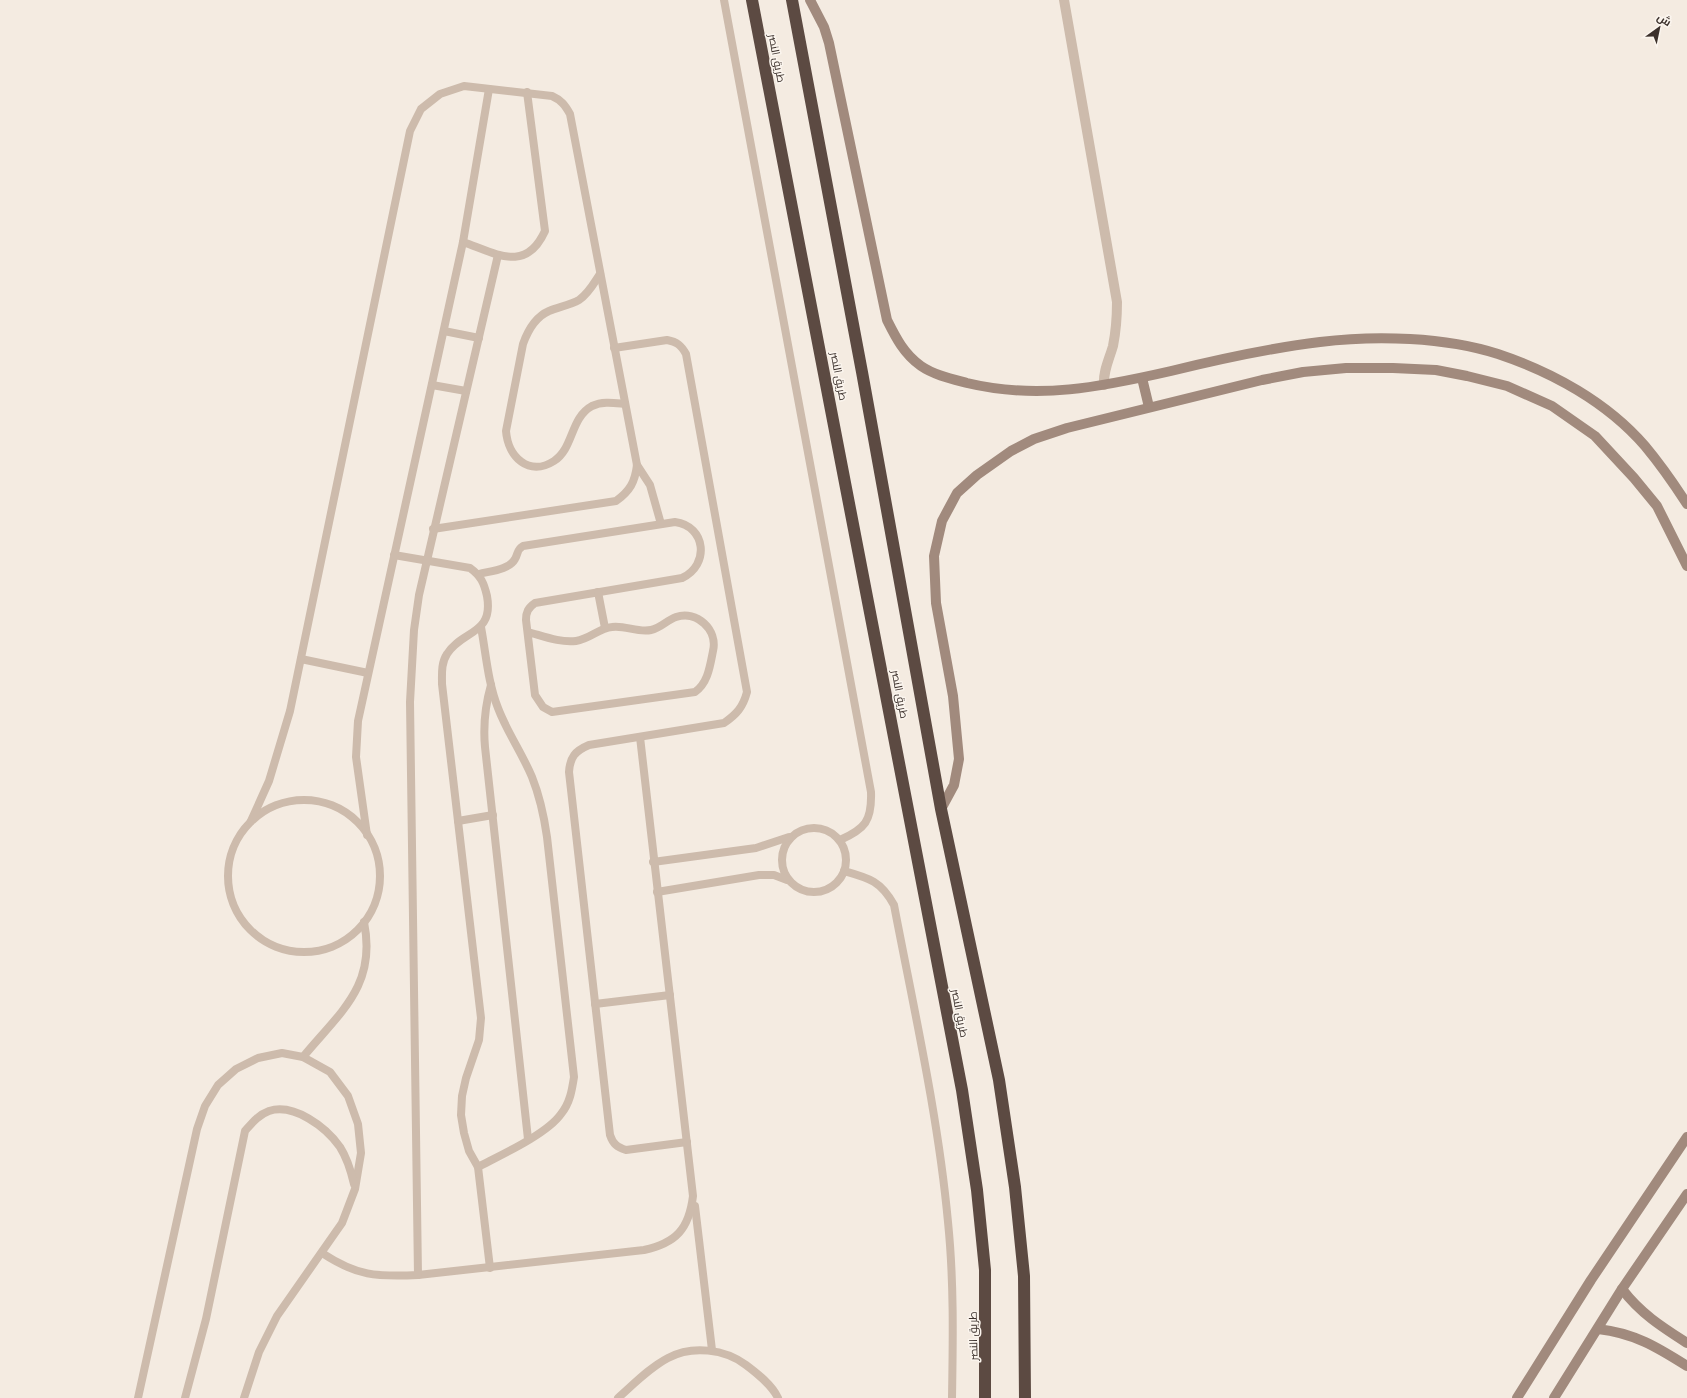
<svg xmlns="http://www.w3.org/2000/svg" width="1687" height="1398" font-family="'Archivo Narrow',Cairo,sans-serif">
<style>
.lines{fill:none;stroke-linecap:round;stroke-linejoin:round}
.lane{stroke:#cdbbac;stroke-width:8}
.street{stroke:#cdbbac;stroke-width:10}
.secondary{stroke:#a18a7d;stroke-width:10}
.highway{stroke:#5c4a42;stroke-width:12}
.labels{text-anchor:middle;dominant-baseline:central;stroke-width:3;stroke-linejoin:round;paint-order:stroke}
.street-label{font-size:11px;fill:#3b302b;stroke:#fbf5ee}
</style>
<rect width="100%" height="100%" fill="#f4ebe1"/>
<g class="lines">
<g class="lane">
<path d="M724 0 871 792C872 821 865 829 840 840"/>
<path d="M463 242C497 254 526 273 545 231L527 92"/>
<path d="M600 274C594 283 589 293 579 300 570 305 559 307 549 311 535 317 528 330 523 344L506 431C508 457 529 477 554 461 574 448 570 418 592 406 603 401 614 403 625 404"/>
<polyline points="444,331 479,338"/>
<path d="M614 348 667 340C677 342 681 345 686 354L747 692C743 707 737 714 724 723L589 745C575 751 570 757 569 772L610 1135C613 1144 617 1147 626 1150L687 1142"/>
<polyline points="432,385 466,391"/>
<polyline points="637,465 650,485 661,524"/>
<path d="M394 555 470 568C481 576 484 583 487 596 494 635 462 630 447 654 441 663 442 674 442 684L481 1018 479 1040 466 1078 462 1096 461 1115 464 1133 469 1151 478 1167 490 1268"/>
<path d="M479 574C490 571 509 570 515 559 518 554 517 549 523 546L675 522C706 526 710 565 682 578L535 603C528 608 526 612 526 620L535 695 543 707 552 712 695 692C708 683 710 666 713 651 718 630 697 610 676 617 667 620 661 628 651 630 638 633 625 625 612 627 599 628 590 639 576 641 560 643 543 636 528 632"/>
<polyline points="598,592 605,628"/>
<polyline points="301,659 368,673"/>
<path d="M491 685C485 706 483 725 485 747L528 1139"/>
<circle cx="304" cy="876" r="76"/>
<path d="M251 821 269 781 290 711 410 131 421 109 440 94 464 86 552 96C561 100 565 105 570 114L637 465C635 482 630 491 616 501L433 529"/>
<polyline points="458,821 493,815"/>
<circle cx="814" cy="860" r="32"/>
<polyline points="367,835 356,757 358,721 463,242 489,89"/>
<polyline points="653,862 756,848 789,837"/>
<path d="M844 871C869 878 881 881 894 905 914 1010 938 1115 948 1222 954 1281 953 1339 952 1398"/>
<polyline points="657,892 759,875 774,875 787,880"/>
<polyline points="595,1004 670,995"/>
<path d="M303 1057C340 1012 377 986 364 922"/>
<path d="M478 1167C501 1155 547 1134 561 1114 570 1103 572 1090 574 1077L547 837C544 816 540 797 532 777 522 753 507 732 498 708 488 683 486 654 481 627"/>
<polyline points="695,1206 712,1350"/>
<path d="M322 1253C357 1276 376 1277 418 1275L644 1250C676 1243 689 1229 693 1196L640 737"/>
<polyline points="418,1275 410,702 414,630 419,595 498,255"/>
<polyline points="138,1398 197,1129 205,1106 218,1085 236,1069 258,1058 282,1053 303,1057 330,1072 348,1096 358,1124 361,1153 355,1189 342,1223 277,1316 259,1352 244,1398"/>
<path d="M185 1398 206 1319 245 1131C252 1123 258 1115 269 1111 294 1103 326 1127 340 1147 347 1158 351 1171 354 1184"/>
<path d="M618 1398C634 1384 649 1368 668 1358 692 1345 725 1349 746 1365 758 1374 772 1385 778 1398"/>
</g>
<path class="street" d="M1064 0 1117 302C1117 316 1116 331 1113 346 1109 360 1103 371 1104 385"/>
<g class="secondary">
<path d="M810 0 824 27 829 43 887 320C896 338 904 354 921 366 934 375 952 379 967 383 1038 400 1101 387 1171 371 1220 359 1270 348 1320 342 1376 335 1445 337 1498 354 1552 372 1607 402 1645 446 1660 464 1674 484 1687 504"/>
<polyline points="1142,378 1149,407"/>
<polyline points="941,809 954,785 959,759 953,696 936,603 934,556 942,521 957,493 977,475 1011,451 1034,439 1067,428 1262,380 1303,372 1346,368 1393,368 1436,370 1467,376 1507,386 1552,406 1595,436 1634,478 1657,506 1687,566"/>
<path d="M1622 1289C1640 1313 1662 1327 1687 1343"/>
<path d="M1598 1329C1634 1333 1657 1347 1687 1366"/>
<polyline points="1517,1398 1591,1280 1687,1137"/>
<polyline points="1554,1398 1622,1289 1687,1194"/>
</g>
<g class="highway">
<polyline points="752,0 962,1090 977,1190 985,1270 985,1398"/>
<polyline points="792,0 862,372 941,809 999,1080 1015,1187 1024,1276 1025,1398"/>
</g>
</g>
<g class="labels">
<g class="street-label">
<text transform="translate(777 58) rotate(79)">طريق النصر</text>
<text transform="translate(839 376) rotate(79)">طريق النصر</text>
<text transform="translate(900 694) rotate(79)">طريق النصر</text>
<text transform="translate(960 1013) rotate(79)">طريق النصر</text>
<text transform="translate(973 1336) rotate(-91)">طريق النصر</text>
</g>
</g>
<g transform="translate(1659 28) rotate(33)" stroke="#fbf5ee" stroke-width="3" paint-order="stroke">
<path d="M0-3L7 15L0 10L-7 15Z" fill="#3b302b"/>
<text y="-6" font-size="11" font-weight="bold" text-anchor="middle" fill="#3b302b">ش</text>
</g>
</svg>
